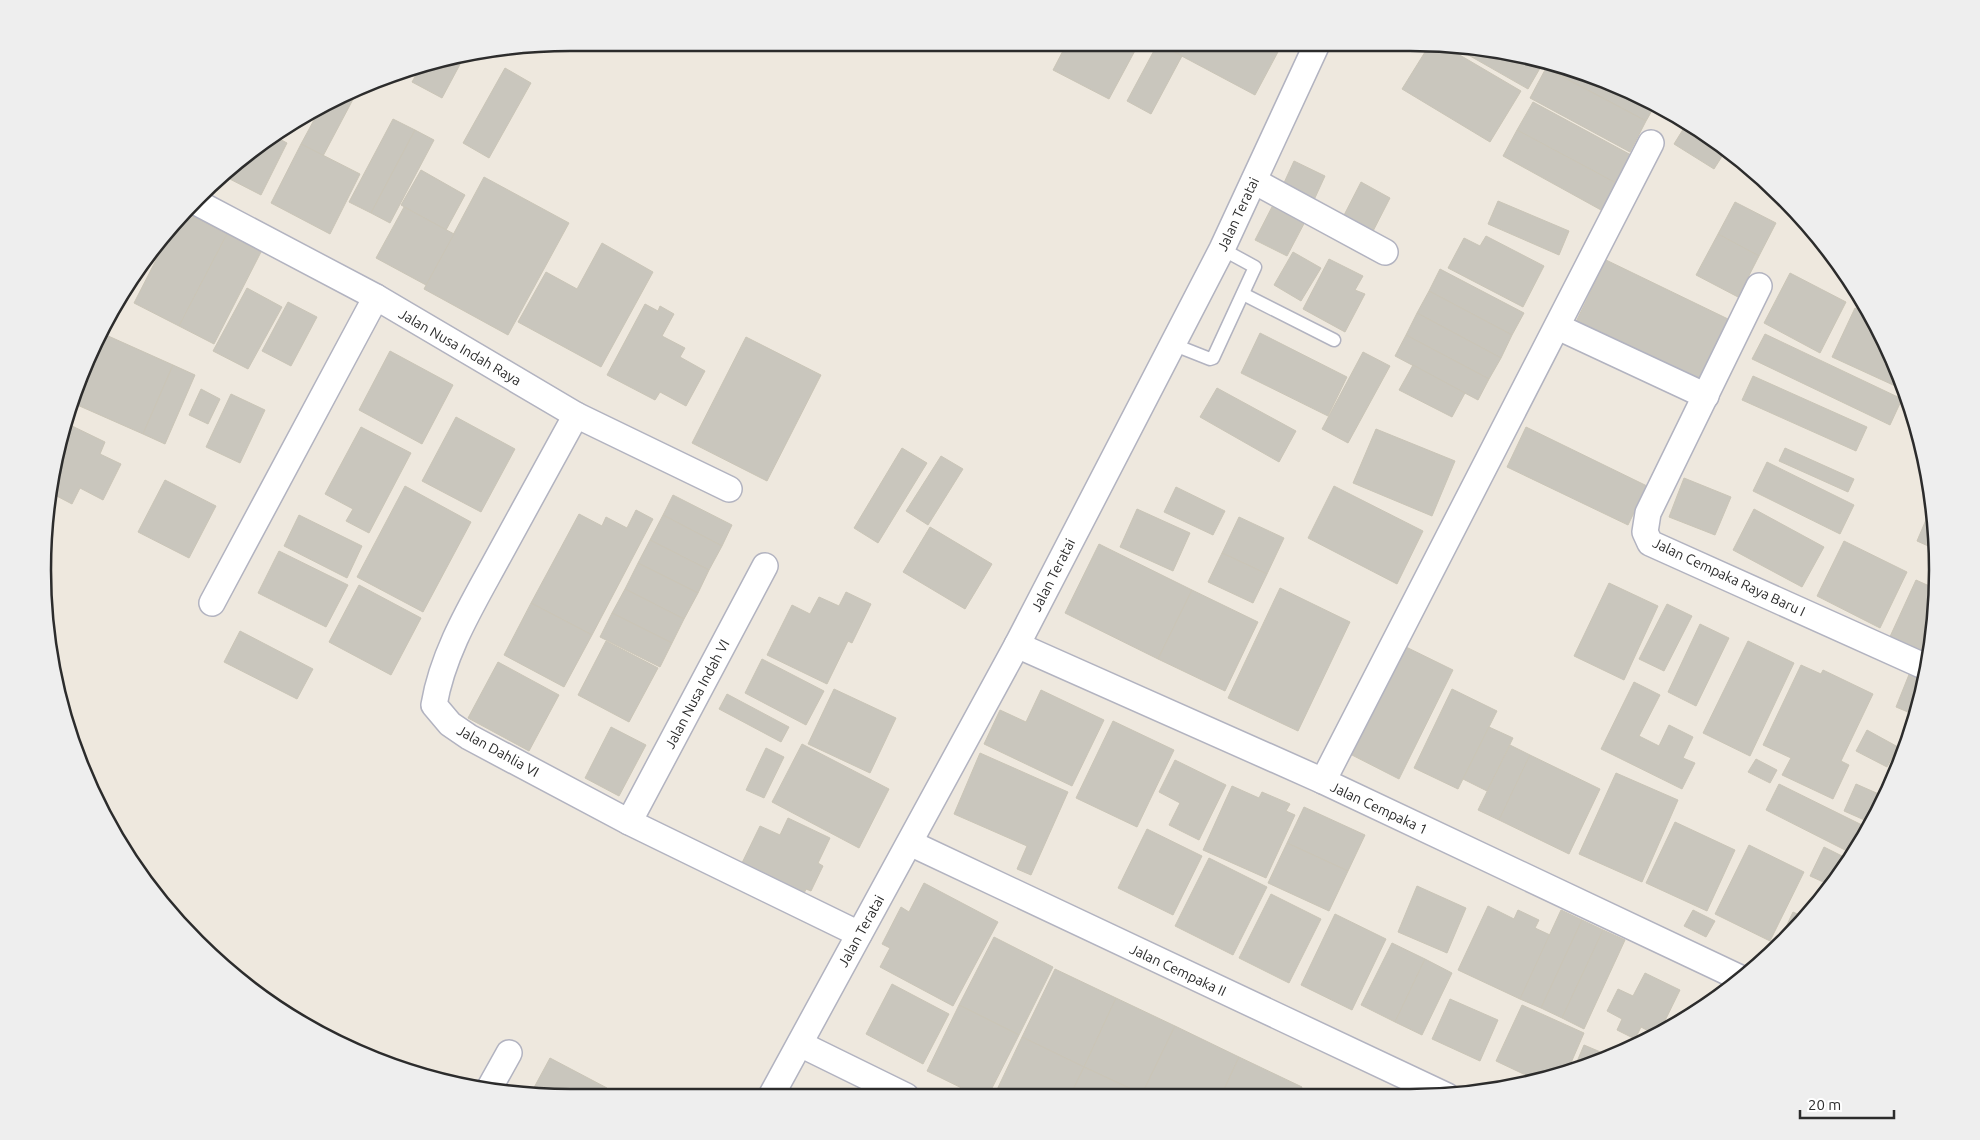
<svg xmlns="http://www.w3.org/2000/svg" width="1980" height="1140" font-family="Ubuntu,sans-serif">
<style>
.building{fill:#c9c6bd;stroke:#cac5b7}
.lines{fill:none;stroke-linecap:round;stroke-linejoin:round}
.lane-casing{stroke:#b2b3c0;stroke-width:15}
.street-casing{stroke:#b2b3c0;stroke-width:28}
.lane{stroke:#fff;stroke-width:12}
.street{stroke:#fff;stroke-width:25}
.labels{text-anchor:middle;dominant-baseline:central;stroke-width:4;stroke-linejoin:round;paint-order:stroke}
.street-label{font-size:14px;fill:#2c2c2c;stroke:#fff}
.rim{fill:none;stroke:#2c2c2c;stroke-width:2.5}
</style>
<rect width="100%" height="100%" fill="#eee8de"/>
<g class="building">
<polygon points="1269,44 1279,50 1255,95 1161,45"/>
<polygon points="1430,44 1441,44 1521,91 1490,142 1402,89"/>
<polygon points="1449,44 1543,63 1528,89"/>
<polygon points="1066,45 1138,45 1109,99 1053,70"/>
<polygon points="1157,45 1161,45 1182,56 1151,114 1127,101"/>
<polygon points="465,55 442,98 412,82 421,66"/>
<polygon points="1548,64 1579,70 1654,107 1646,121 1546,68"/>
<polygon points="505,68 531,83 489,158 463,143"/>
<polygon points="1546,68 1646,121 1630,152 1530,98"/>
<polygon points="359,88 323,156 301,144 321,107 336,97"/>
<polygon points="1533,102 1631,155 1616,183 1517,130"/>
<polygon points="393,119 415,130 371,213 349,202"/>
<polygon points="1687,123 1703,131 1726,150 1714,169 1674,144"/>
<polygon points="415,130 434,140 390,223 371,213"/>
<polygon points="1517,130 1616,183 1601,210 1503,156"/>
<polygon points="274,136 287,143 261,195 222,175 249,151"/>
<polygon points="301,144 360,174 330,234 271,203"/>
<polygon points="1294,161 1325,176 1314,200 1283,185"/>
<polygon points="421,170 465,195 446,230 401,205"/>
<polygon points="484,177 569,223 508,335 424,289"/>
<polygon points="1361,182 1390,198 1369,239 1340,223"/>
<polygon points="1275,201 1307,218 1287,256 1255,240"/>
<polygon points="1498,201 1569,231 1559,255 1488,224"/>
<polygon points="1735,202 1776,223 1759,256 1718,234"/>
<polygon points="404,207 454,234 426,285 376,258"/>
<polygon points="184,212 227,234 179,326 134,303 175,223"/>
<polygon points="227,234 261,252 214,344 179,326"/>
<polygon points="1718,234 1759,256 1738,297 1696,275"/>
<polygon points="1486,236 1544,266 1523,307 1448,268 1464,238 1480,246"/>
<polygon points="602,243 653,272 601,367 518,322 546,272 577,289"/>
<polygon points="1293,252 1321,268 1301,301 1274,285"/>
<polygon points="1329,259 1363,276 1355,290 1365,294 1345,332 1303,309"/>
<polygon points="1606,260 1728,319 1696,387 1573,328"/>
<polygon points="1440,269 1524,313 1512,335 1429,291"/>
<polygon points="1790,273 1846,302 1820,353 1764,323"/>
<polygon points="247,288 282,307 248,369 213,351"/>
<polygon points="1429,291 1512,335 1501,358 1417,313"/>
<polygon points="288,302 317,317 291,366 262,351"/>
<polygon points="645,304 658,311 660,306 674,314 662,336 685,348 680,357 705,371 686,406 660,392 655,400 607,375"/>
<polygon points="1855,308 1868,314 1897,368 1904,390 1832,357"/>
<polygon points="1417,313 1501,358 1489,379 1406,335"/>
<polygon points="1260,333 1347,377 1328,416 1241,373"/>
<polygon points="1765,334 1902,399 1890,425 1752,359"/>
<polygon points="106,335 173,365 143,434 75,404"/>
<polygon points="1406,335 1489,379 1478,400 1395,356"/>
<polygon points="746,337 821,375 767,481 692,443"/>
<polygon points="390,351 453,385 422,444 359,410"/>
<polygon points="1363,352 1390,366 1348,443 1322,429"/>
<polygon points="173,365 195,375 165,444 143,434"/>
<polygon points="1413,365 1465,393 1452,417 1399,390"/>
<polygon points="1753,376 1867,427 1856,451 1742,400"/>
<polygon points="1217,388 1296,431 1279,462 1200,417"/>
<polygon points="201,389 220,399 208,424 189,415"/>
<polygon points="231,394 265,410 240,463 206,447"/>
<polygon points="456,417 515,449 481,512 422,481"/>
<polygon points="70,425 105,442 100,454 121,464 103,500 80,488 72,504 49,492 57,451"/>
<polygon points="361,427 411,453 369,533 346,521 353,509 325,494"/>
<polygon points="1526,427 1647,486 1628,525 1507,467"/>
<polygon points="1376,429 1455,461 1432,516 1353,483"/>
<polygon points="902,448 927,463 878,543 854,528"/>
<polygon points="1785,448 1854,479 1848,492 1779,461"/>
<polygon points="941,456 963,469 928,525 906,511"/>
<polygon points="1767,462 1854,505 1840,534 1753,491"/>
<polygon points="1684,478 1731,497 1715,535 1669,517"/>
<polygon points="165,480 216,506 189,558 138,532"/>
<polygon points="405,486 471,522 423,612 357,577"/>
<polygon points="1334,486 1423,531 1397,584 1308,538"/>
<polygon points="1176,487 1225,511 1213,535 1164,512"/>
<polygon points="673,495 732,525 722,546 663,515"/>
<polygon points="1931,508 1935,549 1917,541"/>
<polygon points="1137,509 1190,533 1173,571 1120,547"/>
<polygon points="1754,509 1824,547 1802,587 1733,550"/>
<polygon points="636,510 653,519 592,635 531,603 579,514 602,526 606,517 627,528"/>
<polygon points="299,515 362,546 347,578 284,546"/>
<polygon points="663,515 722,546 709,570 650,540"/>
<polygon points="1239,517 1284,538 1267,574 1222,553"/>
<polygon points="930,527 992,564 965,609 903,572"/>
<polygon points="650,540 709,570 698,593 638,563"/>
<polygon points="1844,541 1907,572 1880,628 1817,596"/>
<polygon points="1099,544 1192,590 1158,659 1065,613"/>
<polygon points="279,551 348,585 326,627 258,593"/>
<polygon points="1222,553 1267,574 1253,603 1208,582"/>
<polygon points="638,563 698,593 684,619 625,589"/>
<polygon points="1916,580 1936,589 1929,660 1888,641"/>
<polygon points="1609,583 1658,606 1624,680 1574,656"/>
<polygon points="359,585 421,618 391,675 329,642"/>
<polygon points="1280,588 1350,622 1298,731 1228,698"/>
<polygon points="625,589 684,619 672,643 612,613"/>
<polygon points="1192,590 1258,622 1225,691 1158,659"/>
<polygon points="846,592 871,604 852,643 848,641 827,684 767,655 792,605 810,614 819,597 839,606"/>
<polygon points="531,603 592,635 564,687 504,655"/>
<polygon points="1667,604 1692,616 1664,671 1639,659"/>
<polygon points="612,613 672,643 660,667 600,637"/>
<polygon points="1700,624 1729,638 1696,706 1668,692"/>
<polygon points="240,631 313,669 297,699 224,662"/>
<polygon points="606,641 658,668 629,722 578,695"/>
<polygon points="1748,641 1794,663 1750,756 1703,733"/>
<polygon points="1404,646 1453,670 1399,779 1350,754"/>
<polygon points="762,659 824,691 806,725 745,693"/>
<polygon points="498,662 559,695 529,751 468,718"/>
<polygon points="1801,665 1821,674 1823,670 1873,694 1841,761 1849,765 1833,799 1782,775 1791,758 1763,745"/>
<polygon points="1910,672 1926,678 1915,715 1896,707"/>
<polygon points="1634,682 1660,695 1639,736 1659,746 1669,725 1693,737 1683,758 1695,763 1682,789 1601,749"/>
<polygon points="834,689 896,718 870,773 808,744"/>
<polygon points="1452,689 1497,711 1458,789 1414,768"/>
<polygon points="1041,690 1104,720 1072,786 984,744 1000,710 1026,722"/>
<polygon points="727,694 789,727 781,742 719,709"/>
<polygon points="1113,721 1174,750 1137,827 1076,798"/>
<polygon points="611,727 646,745 619,796 585,778"/>
<polygon points="1489,727 1513,738 1487,791 1463,779"/>
<polygon points="1867,730 1898,747 1887,767 1856,751"/>
<polygon points="802,744 889,789 859,848 772,802"/>
<polygon points="1510,745 1530,755 1499,820 1478,810"/>
<polygon points="766,748 784,757 764,798 746,790"/>
<polygon points="980,753 1068,792 1031,875 1017,869 1027,846 954,814"/>
<polygon points="1530,755 1600,789 1569,854 1499,820"/>
<polygon points="1756,759 1777,770 1770,783 1748,772"/>
<polygon points="1175,760 1226,785 1199,840 1169,825 1180,803 1159,792"/>
<polygon points="1616,773 1678,800 1642,882 1579,854"/>
<polygon points="1779,784 1862,825 1849,852 1766,810"/>
<polygon points="1856,784 1881,795 1869,822 1844,811"/>
<polygon points="1232,786 1259,798 1262,792 1290,804 1286,811 1295,815 1266,878 1203,850"/>
<polygon points="1304,807 1365,835 1348,871 1287,843"/>
<polygon points="788,818 830,838 818,863 823,866 811,891 806,889 802,898 740,867 760,826 780,835"/>
<polygon points="1675,822 1735,850 1707,911 1646,883"/>
<polygon points="1147,829 1202,856 1173,915 1118,888"/>
<polygon points="1287,843 1348,871 1329,911 1268,883"/>
<polygon points="1749,845 1804,872 1770,941 1715,914"/>
<polygon points="1824,847 1850,860 1830,885 1810,876"/>
<polygon points="1209,858 1267,887 1233,955 1175,926"/>
<polygon points="924,883 998,922 953,1006 880,967 890,948 882,944 901,907 909,912"/>
<polygon points="1417,886 1466,908 1447,953 1398,932"/>
<polygon points="1271,894 1321,919 1289,983 1239,958"/>
<polygon points="1488,906 1514,919 1518,910 1539,920 1535,928 1550,935 1520,999 1458,970"/>
<polygon points="1561,910 1582,920 1541,1008 1520,999"/>
<polygon points="1693,910 1715,921 1706,937 1684,926"/>
<polygon points="1793,912 1804,917 1780,945 1778,944"/>
<polygon points="1335,914 1386,939 1352,1010 1301,985"/>
<polygon points="1582,920 1603,930 1562,1018 1541,1008"/>
<polygon points="1603,930 1625,940 1584,1029 1562,1018"/>
<polygon points="994,937 1053,967 1019,1035 959,1005"/>
<polygon points="1392,943 1425,959 1395,1022 1361,1005"/>
<polygon points="1425,959 1452,973 1422,1035 1395,1022"/>
<polygon points="1055,969 1116,998 1084,1067 1022,1037"/>
<polygon points="1645,973 1680,990 1659,1033 1656,1035 1641,1027 1635,1039 1617,1030 1622,1019 1607,1011 1618,989 1633,996"/>
<polygon points="892,984 949,1014 923,1064 866,1034"/>
<polygon points="1116,998 1175,1026 1142,1094 1084,1067"/>
<polygon points="1450,999 1498,1020 1480,1061 1432,1039"/>
<polygon points="959,1005 1019,1035 988,1096 978,1096 927,1071"/>
<polygon points="1522,1005 1584,1033 1567,1072 1534,1079 1496,1061"/>
<polygon points="1175,1026 1239,1057 1221,1096 1147,1096 1142,1094"/>
<polygon points="1022,1037 1084,1067 1070,1096 994,1096"/>
<polygon points="1584,1045 1610,1056 1573,1071"/>
<polygon points="1239,1057 1302,1087 1298,1096 1221,1096"/>
<polygon points="550,1058 607,1088 603,1096 530,1095"/>
<polygon points="1084,1067 1142,1094 1141,1096 1070,1096"/>
</g>
<g class="lines">
<defs>
<g id="lane">
<polyline points="1243,294 1334,340"/>
<polyline points="1172,344 1210,359 1213,358 1255,267 1222,249"/>
</g>
<g id="street">
<polyline points="1254,181 1385,252"/>
<polyline points="194,201 376,297 576,415 729,489"/>
<polyline points="1759,286 1648,513 1645,532 1650,543 1928,668"/>
<polyline points="1558,327 1706,396"/>
<path d="M576 415C550 463 523 511 497 559 472 605 443 652 434 705L450 724 469 737 629 822 859 934"/>
<polyline points="212,603 376,297"/>
<polyline points="1017,645 1323,781 1738,977"/>
<polyline points="1323,781 1651,143"/>
<polyline points="629,822 765,566"/>
<polyline points="910,843 1447,1096"/>
<polyline points="800,1044 906,1096"/>
<polyline points="490,1087 509,1053"/>
<polyline points="771,1096 1017,645 1222,249 1317,44"/>
</g>
</defs>
<use href="#lane" class="lane-casing"/>
<use href="#street" class="street-casing"/>
<use href="#lane" class="lane"/>
<use href="#street" class="street"/>
</g>
<g class="labels">
<g class="street-label">
<text transform="translate(1238 214) rotate(-65)">Jalan Teratai</text>
<text transform="translate(460 347) rotate(30)">Jalan Nusa Indah Raya</text>
<text transform="translate(1053 575) rotate(-63)">Jalan Teratai</text>
<text transform="translate(1729 577) rotate(25)">Jalan Cempaka Raya Baru I</text>
<text transform="translate(697 694) rotate(-62)">Jalan Nusa Indah VI</text>
<text transform="translate(498 751) rotate(29)">Jalan Dahlia VI</text>
<text transform="translate(1379 808) rotate(25)">Jalan Cempaka 1</text>
<text transform="translate(861 931) rotate(-61)">Jalan Teratai</text>
<text transform="translate(1178 970) rotate(25)">Jalan Cempaka II</text>
</g>
</g>
<path d="M0 0H1980V1140H0ZM570 51H1410A519 519 0 0 1 1929 570V570A519 519 0 0 1 1410 1089H570A519 519 0 0 1 51 570V570A519 519 0 0 1 570 51Z" fill="#eee" fill-rule="evenodd"/>
<path class="rim" d="M570 51H1410A519 519 0 0 1 1929 570V570A519 519 0 0 1 1410 1089H570A519 519 0 0 1 51 570V570A519 519 0 0 1 570 51Z"/>
<path d="M1800 1110v8h94v-8" fill="none" stroke="#2c2c2c" stroke-width="2.5"/>
<text x="1808" y="1110" font-size="15" fill="#2c2c2c" stroke="#ffffff" stroke-width="4" paint-order="stroke">20 m</text>
</svg>
